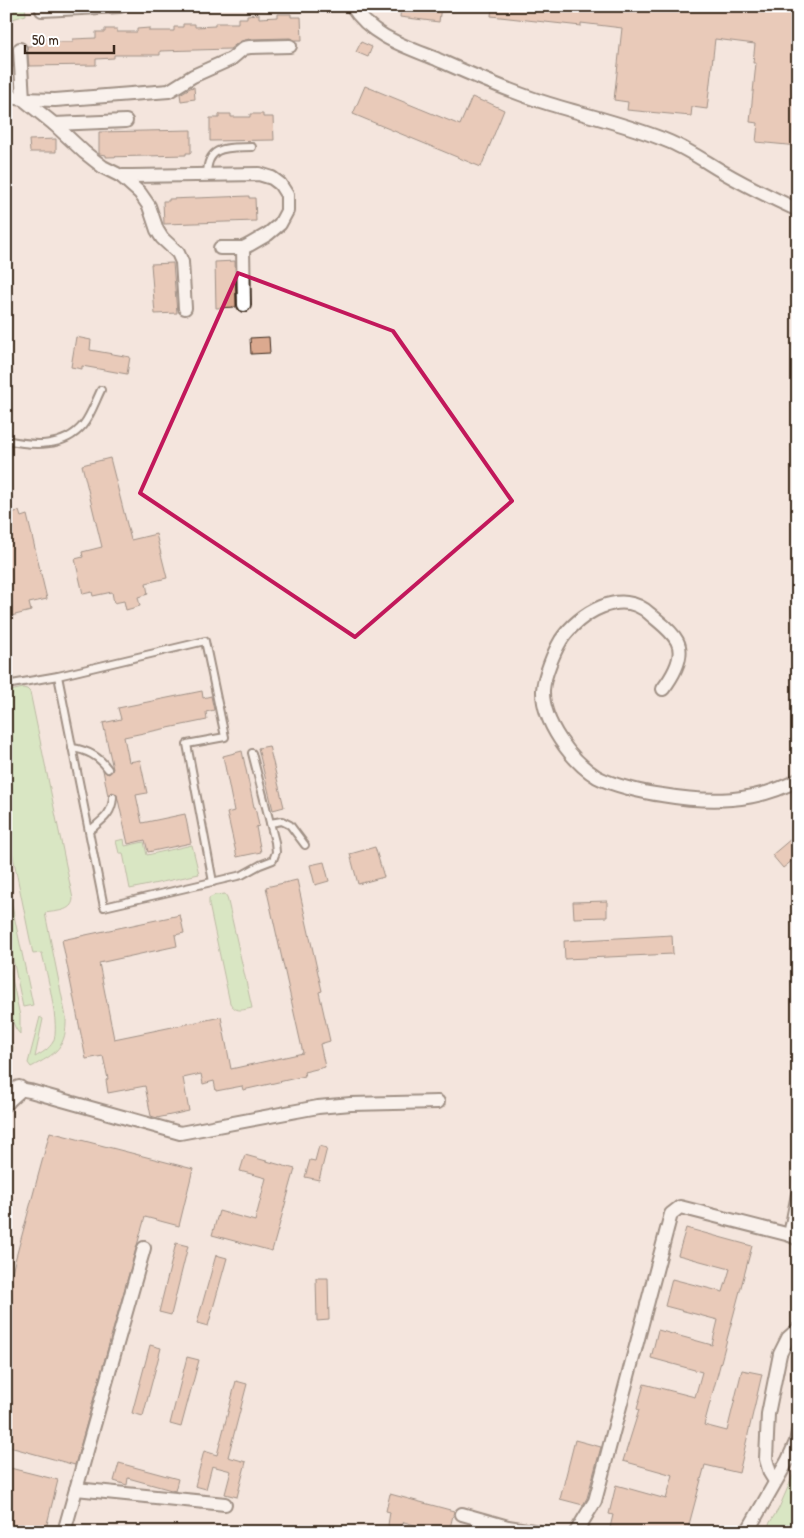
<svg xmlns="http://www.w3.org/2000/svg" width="804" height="1538" font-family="'Patrick Hand',sans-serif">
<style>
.green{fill:#b9e7a5;stroke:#7a8862}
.building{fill:#dba98f;stroke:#3b2a1e}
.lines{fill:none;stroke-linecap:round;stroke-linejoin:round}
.service-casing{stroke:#3b2a1e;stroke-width:10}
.minor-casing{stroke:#3b2a1e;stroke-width:16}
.tertiary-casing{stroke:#3b2a1e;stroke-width:20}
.service{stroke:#fff;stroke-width:6}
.minor{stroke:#fff;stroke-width:12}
.tertiary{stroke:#fff;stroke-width:16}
.marked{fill:none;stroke:#c2185b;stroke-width:4;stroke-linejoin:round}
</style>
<rect width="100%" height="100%" fill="#f4e5dd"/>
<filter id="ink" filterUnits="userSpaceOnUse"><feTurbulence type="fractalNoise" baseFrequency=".02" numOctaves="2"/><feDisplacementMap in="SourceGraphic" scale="10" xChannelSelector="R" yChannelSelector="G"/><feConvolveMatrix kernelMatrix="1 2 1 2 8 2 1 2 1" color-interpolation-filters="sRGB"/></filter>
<g filter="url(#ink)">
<g class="green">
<polygon points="6,6 25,6 26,15 6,21"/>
<path d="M23 688 27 689 30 692 73 899C72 912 55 911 45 913L66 1017C67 1047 56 1054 31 1067L28 1063 40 1017 43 1019 35 1057C42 1053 49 1049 53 1042 61 1027 46 971 42 953L33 954 6 822V692Z"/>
<polygon points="124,839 125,846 144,842 147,855 192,845 199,874 130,889 123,853 119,853 116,841"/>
<polygon points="6,878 33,1005 23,1007 6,926"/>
<path d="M225 894 227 897 252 1008C242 1010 236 1013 230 1003L209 904V898L215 895Z"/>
<path d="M6 951 20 1016V1034C5 1020 6 971 6 951Z"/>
<polygon points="6,1023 13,1047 7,1092 6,1092"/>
<polygon points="798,1464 798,1532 764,1532 779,1508"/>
</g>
<g class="building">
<polygon points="401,6 441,6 439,22 400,17"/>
<polygon points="492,6 783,6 798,8 798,146 756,142 758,123 750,122 756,63 753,63 755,44 715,39 707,109 692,107 691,116 627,110 628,102 614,100 622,28 581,23 581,26 491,16"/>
<polygon points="259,14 259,18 278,17 278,14 291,14 291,17 301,17 302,40 295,40 290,38 249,39 239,42 230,49 160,51 160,55 114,55 114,58 96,59 96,65 29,66 27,46 32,46 32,42 41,42 41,39 53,39 53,42 73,42 73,39 96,38 96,32 105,32 105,29 117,29 117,32 137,32 137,29 149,28 149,31 174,31 174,27 183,27 183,24 195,24 195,27 215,26 215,23 238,23 238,18 247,18 247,15"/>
<polygon points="361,42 372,47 368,57 356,52"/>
<polygon points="6,46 12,46 13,67 6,67"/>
<polygon points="365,86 460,125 472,97 484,102 485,101 504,110 481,167 353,114"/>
<polygon points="194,87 195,99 181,101 180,94 190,88"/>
<polygon points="219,114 231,114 231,117 250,117 250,114 263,114 263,117 273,117 274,140 210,141 210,118 219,118"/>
<polygon points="191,130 191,153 186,153 186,155 106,157 106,155 99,154 99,132"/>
<polygon points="56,139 56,152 30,152 29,140"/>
<polygon points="249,196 249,198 255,198 256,221 164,224 163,201 169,201 169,199"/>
<polygon points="235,261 236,307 216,308 215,262"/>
<polygon points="173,263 177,313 155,314 151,264"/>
<polygon points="76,337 91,340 90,350 130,357 127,374 82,366 82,369 71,367"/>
<polygon points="269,337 270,353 251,354 250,338"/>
<polygon points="110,458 131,540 156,534 167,578 146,583 148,594 138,597 140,606 126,610 124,601 114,603 112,592 93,596 92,592 83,594 75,559 83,557 82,552 102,547 82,465"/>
<polygon points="19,511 21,517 27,515 47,599 29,603 31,611 11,616 9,606 6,607 6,514"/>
<polygon points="202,691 203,698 211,696 214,710 206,712 207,720 124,737 129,762 140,760 147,793 136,795 142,823 185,814 191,843 148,852 145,840 128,844 117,795 112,792 108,796 103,770 106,773 109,774 113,769 103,723 121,719 118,708"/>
<polygon points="269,746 284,807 273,810 258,748"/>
<polygon points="242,751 254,807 255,807 259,826 256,827 261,852 237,857 227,813 234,811 223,756"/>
<polygon points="798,833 798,856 783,868 772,855"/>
<polygon points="375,847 384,877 358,884 350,854"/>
<polygon points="324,862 329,881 315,885 310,865"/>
<polygon points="297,880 322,991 319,992 330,1041 320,1044 325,1067 304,1072 305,1076 243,1090 242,1086 216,1091 214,1081 203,1084 201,1074 183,1078 189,1111 157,1118 151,1116 145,1086 108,1093 106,1080 108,1079 103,1056 86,1059 62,940 180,915 184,933 175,935 177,946 99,963 114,1039 221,1017 231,1069 303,1053 266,887"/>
<polygon points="607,901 607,917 574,918 573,902"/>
<polygon points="672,935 673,954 565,959 564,941"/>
<polygon points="50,1132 193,1169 179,1226 145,1217 75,1465 6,1446 6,1294"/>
<polygon points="319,1146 327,1148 319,1180 305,1177 310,1160 315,1161"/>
<polygon points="245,1155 295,1169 272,1251 212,1235 219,1211 255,1221 266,1178 240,1171"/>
<polygon points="686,1228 752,1246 704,1425 727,1431 742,1370 762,1374 739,1473 705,1465 687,1532 609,1532 613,1515 609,1514 616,1485 666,1499 673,1475 623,1461 639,1410 637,1409 644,1384 695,1397 702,1372 651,1358 658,1330 712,1345 718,1320 665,1306 672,1279 723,1292 730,1269 678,1255"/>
<polygon points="176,1243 188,1246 171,1315 159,1312"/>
<polygon points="216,1255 227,1258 208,1326 197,1323"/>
<polygon points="316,1278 328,1278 329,1320 317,1321"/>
<polygon points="150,1345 161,1348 143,1416 132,1413"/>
<polygon points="187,1357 199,1360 181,1427 170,1424"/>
<polygon points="236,1381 247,1384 228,1457 246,1462 237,1497 225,1494 231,1471 212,1466 206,1489 195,1486 204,1451 217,1455"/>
<polygon points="575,1440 601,1447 587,1498 583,1505 560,1499"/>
<polygon points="119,1463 178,1479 175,1491 128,1478 127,1485 114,1481"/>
<polygon points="6,1467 58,1480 45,1532 6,1532"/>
<polygon points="390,1494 454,1511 449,1532 432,1532 433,1530 404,1522 398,1530 391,1530 388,1525 390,1512 386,1511"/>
</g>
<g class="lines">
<defs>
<g id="service">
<path d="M207 175C207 144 228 148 252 147"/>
<path d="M6 440C33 446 64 448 83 425 90 417 96 400 101 390"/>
<polyline points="6,669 10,684"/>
<polyline points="58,676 104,907 242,875 260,865 273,860 276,852 275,842 252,753"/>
<polyline points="6,685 58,676 205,641 225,737 187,744 213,882"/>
<path d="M72 748C87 750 99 756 108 769"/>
<polyline points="270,823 282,821 290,825 305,845"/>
<path d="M89 831C102 820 112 815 113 797"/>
</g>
<g id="minor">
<path d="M352 6C370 35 404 46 434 58 468 73 503 89 540 101 583 115 628 124 670 142 689 150 706 162 723 172 747 186 772 198 798 210"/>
<polyline points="42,10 120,6"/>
<polyline points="20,49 23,99 54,124 84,152 103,167 121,176 132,176 259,174 272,178 280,184 287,195 287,211 280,224 268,234 249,245 243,248 220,248"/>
<polyline points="6,96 23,99 55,100 169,91 193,76 231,59 244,48 250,47 290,46"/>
<polyline points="54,124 126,121"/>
<polyline points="121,176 140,193 149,206 157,230 162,238 178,253 182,262 185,308"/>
<polyline points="243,248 244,305"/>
<path d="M663 689C672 677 685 656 677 641 671 630 659 622 650 614 622 587 579 613 561 640 554 652 544 676 543 690 542 721 571 761 597 777 612 785 645 793 662 795 709 803 755 803 798 780"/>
<polyline points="19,1089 30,1091 180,1133 318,1107 351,1104 438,1102"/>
<polyline points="790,1235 798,1194"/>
<polyline points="798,1358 798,1394"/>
<polyline points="775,1481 770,1473 766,1459 768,1414 780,1354 788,1338 798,1329"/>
<polyline points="76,1489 225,1504"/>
<polyline points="462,1514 508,1527 539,1532"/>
<polyline points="64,1532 144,1248"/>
<polyline points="576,1532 595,1501 671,1214 680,1207 790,1235 798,1239"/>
<polyline points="747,1532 788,1460 796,1442 798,1432"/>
</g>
<polyline id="tertiary" points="6,1102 8,1099 19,1089"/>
</defs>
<use href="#service" class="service-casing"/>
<use href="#minor" class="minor-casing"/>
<use href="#tertiary" class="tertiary-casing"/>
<use href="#service" class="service"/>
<use href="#minor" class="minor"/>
<use href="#tertiary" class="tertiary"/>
</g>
</g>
<path d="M0 0H804V1538H0ZM238 273 393 331 512 501 355 637 140 493Z" fill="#f4e5dd" fill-opacity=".55" fill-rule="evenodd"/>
<path class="marked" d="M238 273 393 331 512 501 355 637 140 493Z"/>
<rect width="804" height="1538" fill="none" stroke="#fff" stroke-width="25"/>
<rect x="12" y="12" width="779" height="1513" fill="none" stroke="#3b2a1e" stroke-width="2" filter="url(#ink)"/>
<path d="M25 45v8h89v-8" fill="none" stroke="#3b2a1e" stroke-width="2.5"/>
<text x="32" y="45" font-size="15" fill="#3b2a1e" stroke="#ffffff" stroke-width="4" paint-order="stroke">50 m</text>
</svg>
